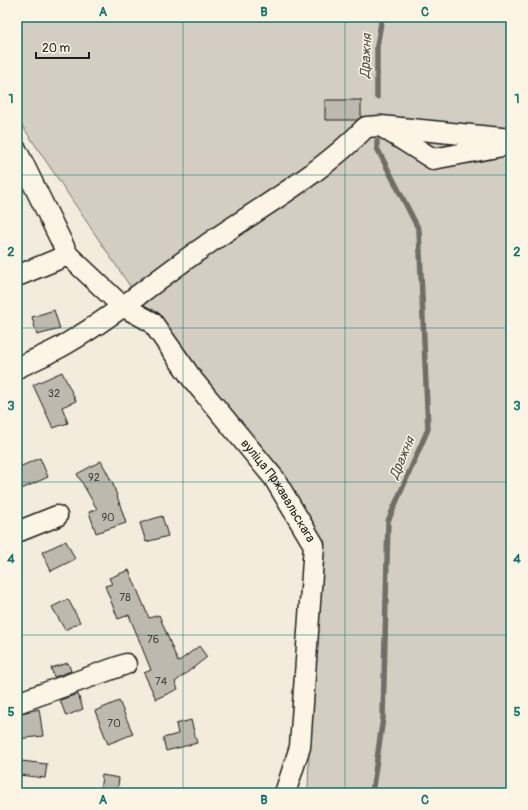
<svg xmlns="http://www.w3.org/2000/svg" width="528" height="810" font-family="Pangolin,sans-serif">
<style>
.green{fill:#d3cec1;stroke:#78756e}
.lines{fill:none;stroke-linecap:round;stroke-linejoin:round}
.stream{stroke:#716e68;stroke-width:5.5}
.building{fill:#beb9ae;stroke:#1c1c1c}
.minor-casing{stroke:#1c1c1c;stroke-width:23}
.minor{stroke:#fcf5e5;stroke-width:20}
.grid{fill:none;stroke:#0f766e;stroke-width:1;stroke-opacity:0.55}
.labels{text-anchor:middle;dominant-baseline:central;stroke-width:3;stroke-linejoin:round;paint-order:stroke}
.number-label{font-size:11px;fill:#444340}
.street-label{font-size:13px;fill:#1c1c1c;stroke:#fcf5e5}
.water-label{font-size:14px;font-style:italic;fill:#55534f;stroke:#fcf5e5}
.neatline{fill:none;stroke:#0f766e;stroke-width:1.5}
.grid-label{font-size:13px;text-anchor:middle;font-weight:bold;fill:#0f766e}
</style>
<rect width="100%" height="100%" fill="#f3ecdd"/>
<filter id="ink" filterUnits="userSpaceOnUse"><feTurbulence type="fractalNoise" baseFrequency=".025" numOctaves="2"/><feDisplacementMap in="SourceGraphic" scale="8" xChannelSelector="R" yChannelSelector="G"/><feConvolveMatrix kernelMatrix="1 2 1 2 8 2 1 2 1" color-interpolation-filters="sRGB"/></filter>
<g filter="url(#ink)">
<polygon class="green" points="17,17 511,17 511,793 308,793 314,545 193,380 17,118"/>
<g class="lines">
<g class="stream">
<polyline points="377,97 377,46 382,17"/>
<polyline points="372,793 383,718 388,521 428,429 419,230 377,148 377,141"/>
</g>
</g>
<g class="building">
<polygon points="325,100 361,100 361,117 357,120 325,120"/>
<polygon points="54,310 60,329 37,335 32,317"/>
<polygon points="62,372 76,401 62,407 68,423 53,428 33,385"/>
<polygon points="40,458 48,477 17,491 17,468"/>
<polygon points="101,461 113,484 126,523 96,533 89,512 97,509 77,474"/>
<polygon points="162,516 168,536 146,542 140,523"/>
<polygon points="66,541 75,559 51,571 42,552"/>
<polygon points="129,570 149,618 159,615 178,662 199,646 207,657 175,682 178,689 156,699 144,673 151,670 129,615 118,619 105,586 112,584 109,578"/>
<polygon points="68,599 80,622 65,630 52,607"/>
<polygon points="68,663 71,671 54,677 51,668"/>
<polygon points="78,694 83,709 66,716 60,700"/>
<polygon points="119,701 133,734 108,744 95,711"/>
<polygon points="39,709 43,736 17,739 17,714"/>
<polygon points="191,720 197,743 166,751 163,738 178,734 176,724"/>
<polygon points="21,761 47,764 45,778 19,775"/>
<polygon points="102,775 119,778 117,793 100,793"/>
</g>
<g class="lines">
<defs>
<g id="minor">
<polyline points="384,128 433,159 508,145"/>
<path id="s1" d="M17 151 68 255 122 306 152 322 193 380 274 478 314 545 300 747 285 793"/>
<polyline points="17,276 68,255"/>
<path d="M17 368C33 360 51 353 66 344 115 316 158 278 205 246 259 208 320 175 366 127L381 126 511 139"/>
<polyline points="17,532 57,516"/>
<polyline points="17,703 126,664"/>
</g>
</defs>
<use href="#minor" class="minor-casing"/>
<use href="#minor" class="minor"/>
</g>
</g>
<path class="grid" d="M183 17V793M345 17V793M17 175H511M17 328H511M17 482H511M17 635H511"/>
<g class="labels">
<g class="number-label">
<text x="54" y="393">32</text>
<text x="94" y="477">92</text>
<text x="108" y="517">90</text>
<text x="125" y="597">78</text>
<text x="153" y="639">76</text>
<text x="161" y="681">74</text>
<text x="114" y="723">70</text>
</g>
<g class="street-label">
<text stroke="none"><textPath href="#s1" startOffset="435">вуліца Пржавальскага</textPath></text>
</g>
<g class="water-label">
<text transform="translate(366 56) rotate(-87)">Дражня</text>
<text transform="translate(402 458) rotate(-67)">Дражня</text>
</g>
</g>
<rect width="528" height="810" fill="none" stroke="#fcf5e5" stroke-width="44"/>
<path d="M36 52v6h53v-6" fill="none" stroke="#1c1c1c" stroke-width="2"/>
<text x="42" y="52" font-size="12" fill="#1c1c1c" stroke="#fcf5e5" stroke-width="3" paint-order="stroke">20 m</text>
<rect x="22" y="22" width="484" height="766" class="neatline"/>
<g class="grid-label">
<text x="103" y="16">A</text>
<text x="264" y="16">B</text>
<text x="425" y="16">C</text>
<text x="11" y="103">1</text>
<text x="517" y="103">1</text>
<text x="11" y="256">2</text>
<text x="517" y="256">2</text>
<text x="11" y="410">3</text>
<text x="517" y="410">3</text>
<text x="11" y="563">4</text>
<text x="517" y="563">4</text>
<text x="11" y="716">5</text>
<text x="517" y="716">5</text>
<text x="103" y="804">A</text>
<text x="264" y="804">B</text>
<text x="425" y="804">C</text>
</g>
</svg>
